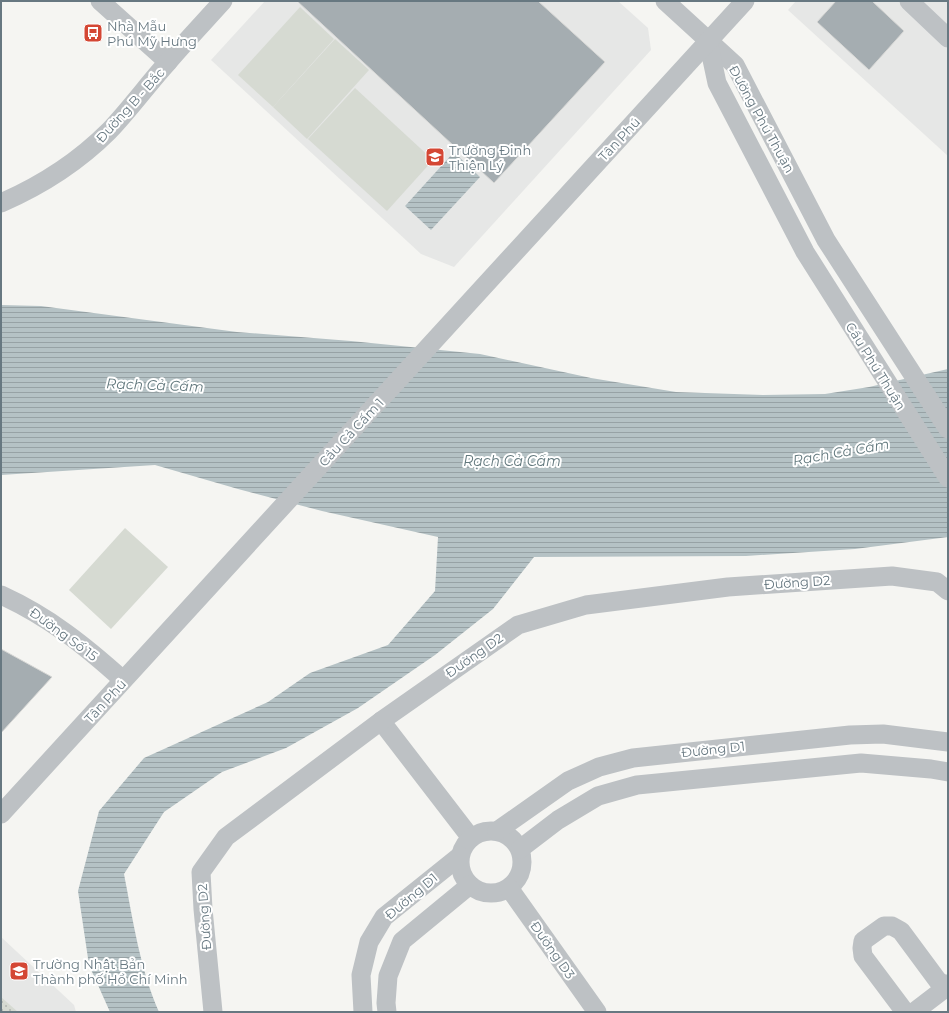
<svg xmlns="http://www.w3.org/2000/svg" width="949" height="1013" font-family="Montserrat,sans-serif">
<style>
.built{fill:#e6e7e6}
.grass{fill:url(#grass-dots)}
.pitch{fill:#d6dad2}
.water{fill:url(#water-rules)}
.building{fill:#a5adb1;stroke:#d7d7d5}
.lines{fill:none;stroke-linecap:round;stroke-linejoin:round}
.minor{stroke:#bdc1c4;stroke-width:19}
.labels{text-anchor:middle;dominant-baseline:central;stroke-width:4;stroke-linejoin:round;paint-order:stroke}
.poi-label{font-size:13px;fill:#677881;stroke:#fff;text-anchor:start}
.street-label{font-size:13px;fill:#677881;stroke:#fff}
.water-label{font-size:14px;font-style:italic;fill:#63797e;stroke:#fff}
</style>
<defs>
<pattern id="grass-dots" width="8" height="8" patternUnits="userSpaceOnUse"><rect width="8" height="8" fill="#d6dad2"/><path d="M2 2h.1M6 6h.1" fill="none" stroke="#b1b6b0" stroke-width="1.8" stroke-linecap="round"/></pattern>
<pattern id="water-rules" width="6" height="5" patternUnits="userSpaceOnUse"><rect width="6" height="5" fill="#b5c2c5"/><path d="M0 2.5h6" fill="none" stroke="#97a2a5"/></pattern>
</defs>
<rect width="100%" height="100%" fill="#f5f5f2"/>
<g class="built">
<polygon points="265,1 618,1 648,28 651,50 454,267 421,254 211,60"/>
<polygon points="796,1 948,1 948,156 788,10"/>
<polygon points="1,937 74,1005 76,1012 1,1012"/>
</g>
<polygon class="grass" points="1,997 18,1012 1,1012"/>
<g class="pitch">
<polygon points="300,7 334,39 273,107 238,75"/>
<polygon points="335,39 369,70 307,139 273,107"/>
<polygon points="355,88 433,160 387,211 308,139"/>
<polygon points="125,528 168,567 111,629 69,590"/>
</g>
<g class="water">
<polygon points="454,152 480,177 431,230 405,206"/>
<path d="M1 305 41 306 237 332 351 341 480 354 591 378 676 392 763 395 825 394 869 387 948 369V537L855 549 746 556 534 557 493 609 435 655 358 708 286 748 222 772 164 812 124 874C133 920 140 969 159 1012H110L89 965 78 891 99 811 144 758 268 702 310 673 388 645 435 591 438 537 322 511 238 489 155 465 1 475Z"/>
</g>
<g class="building">
<polygon points="297,1 538,1 605,62 494,183"/>
<polygon points="836,1 872,1 904,31 869,70 817,22"/>
<polygon points="1,649 52,677 1,733"/>
</g>
<g class="lines">
<g class="minor">
<polyline points="100,1 168,62"/>
<polyline points="665,1 735,65 826,240 948,429"/>
<polyline points="909,1 948,38"/>
<polyline points="708,41 717,83 805,252 948,478"/>
<path d="M1 203C40 186 79 161 109 131 130 109 148 84 168 62 186 41 205 21 223 1"/>
<path d="M1 595C49 617 84 645 123 680"/>
<polyline points="381,721 471,838"/>
<polyline points="1,814 745,1"/>
<circle cx="491" cy="862" r="31"/>
<polyline points="497,831 568,781 599,767 633,758 850,735 883,734 948,742"/>
<polyline points="520,849 558,820 598,796 637,785 861,763 931,769 948,772"/>
<polyline points="509,888 597,1012"/>
<polyline points="213,1012 203,909 201,872 226,837 381,721 518,625 586,605 728,587 892,576 937,582 948,591"/>
<polyline points="363,1012 361,975 369,942 384,917 460,856"/>
<polyline points="387,1012 386,1003 388,976 402,941 470,885"/>
<polyline points="905,1012 863,956 862,948 863,941 884,926 892,926 901,931 938,981 943,984 948,984"/>
<polyline points="914,1012 948,986"/>
</g>
</g>
<defs>
<symbol id="bus-square" viewBox="-11 -11 22 22"><rect x="-9" y="-9" width="18" height="18" rx="4" fill="#d44734" stroke="#fff"/><path d="M-5-6H5V4H4V6H2V4H-2V6H-4V4H-5ZM-3.5-4V0h7V-4ZM-3.5 1.2v1.5H-2V1.2ZM2 1.2v1.5H3.5V1.2Z" fill="#fff"/></symbol>
<symbol id="school-square" viewBox="-11 -11 22 22"><rect x="-9" y="-9" width="18" height="18" rx="4" fill="#d44734" stroke="#fff"/><path d="M0-5L7-2L0 1L-7-2ZM-4 1L0 2.5L4 1V4Q0 6-4 4Z" fill="#fff"/></symbol>
</defs>
<g fill-rule="evenodd">
<use href="#bus-square" x="82" y="22" width="22" height="22"/>
<use href="#school-square" x="424" y="146" width="22" height="22"/>
<use href="#school-square" x="8" y="960" width="22" height="22"/>
</g>
<g class="labels">
<g class="poi-label">
<text x="107" y="26">Nhà Mẫu<tspan x="107" dy="15">Phú Mỹ Hưng</tspan></text>
<text x="449" y="150">Trường Đinh<tspan x="449" dy="15">Thiện Lý</tspan></text>
<text x="33" y="964">Trường Nhật Bản<tspan x="33" dy="15">Thành phố Hồ Chí Minh</tspan></text>
</g>
<g class="street-label">
<text transform="translate(130 105) rotate(-48)">Đường B - Bắc</text>
<text transform="translate(762 119) rotate(61)">Đường Phú Thuận</text>
<text transform="translate(619 139) rotate(-47)">Tân Phú</text>
<text transform="translate(876 366) rotate(58)">Cầu Phú Thuận</text>
<text transform="translate(351 432) rotate(-47)">Cầu Cả Cấm 1</text>
<text transform="translate(797 582) rotate(-4)">Đường D2</text>
<text transform="translate(64 634) rotate(36)">Đường Số 15</text>
<text transform="translate(474 655) rotate(-35)">Đường D2</text>
<text transform="translate(105 701) rotate(-47)">Tân Phú</text>
<text transform="translate(713 749) rotate(-6)">Đường D1</text>
<text transform="translate(411 896) rotate(-40)">Đường D1</text>
<text transform="translate(204 917) rotate(-94)">Đường D2</text>
<text transform="translate(553 950) rotate(55)">Đường D3</text>
</g>
<g class="water-label">
<text transform="translate(155 385) rotate(2)">Rạch Cả Cấm</text>
<text transform="translate(841 452) rotate(-10)">Rạch Cả Cấm</text>
<text x="512" y="461">Rạch Cả Cấm</text>
</g>
</g>
<rect width="949" height="1013" fill="none" stroke="#677881" stroke-width="4"/>
</svg>
